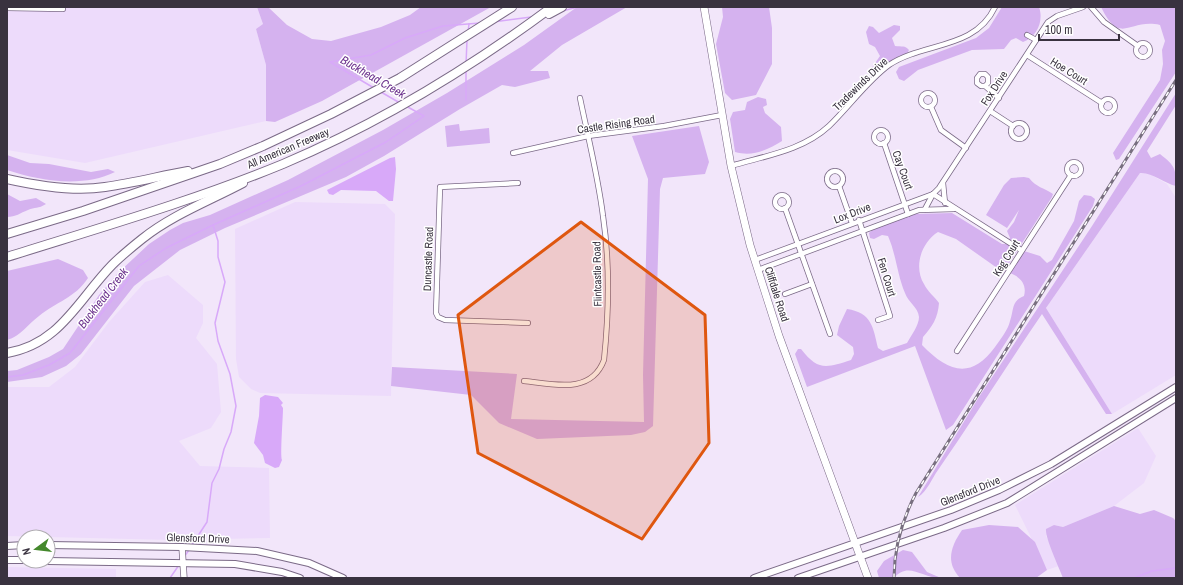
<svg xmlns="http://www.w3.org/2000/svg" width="1183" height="585" font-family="'Archivo Narrow',sans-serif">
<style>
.built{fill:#eddbfb}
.green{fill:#d5b2ef}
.water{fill:#d8a9f9}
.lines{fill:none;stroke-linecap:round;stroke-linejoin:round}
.stream{stroke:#d8a9f9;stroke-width:1.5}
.minor-casing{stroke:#7b6a87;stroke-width:6}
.tertiary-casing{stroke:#7b6a87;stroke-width:7}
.secondary-casing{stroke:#7b6a87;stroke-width:8}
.primary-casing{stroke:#7b6a87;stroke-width:8}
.motorway-casing{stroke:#7b6a87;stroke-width:10}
.minor{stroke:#fff;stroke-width:4.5}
.tertiary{stroke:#fff;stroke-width:5.5}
.secondary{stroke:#fff;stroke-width:6}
.primary{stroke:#fff;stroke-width:7}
.motorway{stroke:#fff;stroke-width:8}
.rail-casing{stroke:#786f7f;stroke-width:3}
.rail{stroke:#fff;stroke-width:1.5;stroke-dasharray:4.5;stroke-linecap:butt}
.marked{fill:#df570f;fill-opacity:0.2;stroke:#df570f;stroke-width:3;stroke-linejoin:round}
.labels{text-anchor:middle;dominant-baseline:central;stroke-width:3;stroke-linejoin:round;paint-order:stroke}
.street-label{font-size:11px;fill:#39323f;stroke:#fff}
.water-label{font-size:12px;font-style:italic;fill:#6b318d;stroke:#fff}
</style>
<rect width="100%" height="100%" fill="#f2e6fa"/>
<g class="built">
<polygon points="7,7 257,7 263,24 256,29 266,65 266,121 85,163 7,150"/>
<polygon points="1146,172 1167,184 1176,198 1176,375 1112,414 1046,308 1140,173"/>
<polygon points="295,202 385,204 395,214 391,396 260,393 251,389 239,377 236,359 235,229"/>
<polygon points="168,275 203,305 203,323 196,338 217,364 221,412 211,428 179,441 200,466 269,468 270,538 172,540 7,536 7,387 49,387 75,367 109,322 145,282"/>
<polygon points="1138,428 1156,456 1144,483 1114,506 1063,527 1054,525 1046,536 1051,545 1059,566 1047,570 1015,505"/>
<polygon points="7,567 116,569 116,578 7,578"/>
</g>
<g class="green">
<polygon points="257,7 268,7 287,25 312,39 331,41 381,27 410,15 421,7 491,7 322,101 275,122 266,121 266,65 256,29 263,24"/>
<polygon points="577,7 627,7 562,45 530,71 548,71 550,78 515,87 502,85 460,109 384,156 346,177 225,228 180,250 134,286 81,354 66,366 42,377 7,382 7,371 17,370 49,357 63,349 99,295 118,273 149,244 170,230 183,223 210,215 288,180 383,130 447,93 524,45"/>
<polygon points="722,7 769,7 772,28 772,64 756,95 732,100 725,93 716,44 723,17"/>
<path d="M1002 7H1039C1044 21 1037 37 1023 42L1016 38 1011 40 1004 49 972 50 918 70 904 81 899 79 896 72 899 67 976 38 989 28Z"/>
<path d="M1101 7H1176V72L1119 159 1116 160 1113 153 1160 80 1163 64 1162 50 1165 41 1160 25C1128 18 1121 47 1101 7Z"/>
<path d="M894 25 900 26V30L892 38 895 46C902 47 905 45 909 50L907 54 899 56 875 75 871 74V69L880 56 875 47 869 44 866 32 869 26 873 27 879 33Z"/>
<path d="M1176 93V105L1147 151 1151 158 1160 154C1175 166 1176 168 1176 186 1164 183 1152 172 1140 173L1046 308 1112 414H1106L1042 314C1007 365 974 418 938 470 932 478 927 492 918 497L979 397 1092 226Z"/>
<path d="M758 97 766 99 767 105 763 107 765 113 781 127 782 141C767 150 753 157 735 152L730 119 733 112 745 110 747 102Z"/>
<polygon points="459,124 460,131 489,128 490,143 447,147 445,126"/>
<polygon points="699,126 709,162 705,174 663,178 660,189 653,426 645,432 631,435 537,439 499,423 471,395 391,386 392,367 517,374 511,419 644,422 643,375 648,179 632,136"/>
<path d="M7 155 30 163 49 164 91 172 108 169 115 172C83 188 40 181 7 170Z"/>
<path d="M1024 177 1029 178C1037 188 1043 187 1053 194L1052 197 1006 268 1000 270 956 239 938 232C922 242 913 266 924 284 927 291 935 297 939 303 938 318 932 327 923 337L922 345C948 372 971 380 995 347 1000 340 1008 330 1010 321 1014 310 1011 301 1024 296 1027 285 1021 277 1010 273L1011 270 1024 251 1040 256 1047 263 1052 260 1074 221 1079 201 1084 195 1091 196 1095 199 1093 206 953 425 946 430 915 346 807 387 795 354 798 349H801C818 371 826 368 851 360L854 354 853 347 837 335 839 326 847 309C872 313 873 327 878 348L883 351 907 343C911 336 919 325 919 317 918 307 908 302 905 293 897 274 896 254 888 236L882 235 874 239 870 238 869 233 874 228 915 214 952 213 1002 244H1006L1010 238 1007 231 1014 222 1019 210 1007 228 986 215 1004 185 1011 178Z"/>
<path d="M7 194 20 201 36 198 46 204C38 209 35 207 28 210 20 213 16 217 7 217Z"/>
<path d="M58 259 83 270 88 278C75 298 56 302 39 316 28 324 21 336 7 340V271Z"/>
<path d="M1114 506 1140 514 1154 510 1173 518 1176 521V578H1063C1059 567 1045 538 1046 529L1054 525 1063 527Z"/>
<path d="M989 525 1018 527 1035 542 1047 570 1036 578H960C945 562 951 546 962 530Z"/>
<path d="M903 550 912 552 927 572 941 578C922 578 908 561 894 578H879L877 571 884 561Z"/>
</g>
<g class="water">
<polygon points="395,157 396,169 393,201 389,201 376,191 341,190 333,195 329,194 327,190 329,189 390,158"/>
<path d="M265 395 278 397 283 403 281 405 283 408C283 418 280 455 282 460L279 467 275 468 265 463 263 455 254 443 259 416 260 398Z"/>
</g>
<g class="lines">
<g class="stream">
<polyline points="562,11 578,7"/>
<polyline points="493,22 531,17"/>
<polyline points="468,32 469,24"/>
<polyline points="466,64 467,40"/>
<polyline points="466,70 466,100"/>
<polyline points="374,88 330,62 371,55 405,38 443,26 480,23"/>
<polyline points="381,92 400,103"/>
<polyline points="7,377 23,375 49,365 70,353 139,266 166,248 213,225 301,186 386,142 424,116 406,106"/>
<polyline points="192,545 207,522 212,483 219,469 224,449 231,432 236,406 230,374 218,341 215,323 225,282 218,257 218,241 213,225"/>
<polyline points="184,557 189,550"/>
<polyline points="170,578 179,565"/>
<polyline points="1134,578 1152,571 1176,568"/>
</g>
<defs>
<g id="minor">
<polyline points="1091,7 1104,22 1138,46"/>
<polyline points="7,8 63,9"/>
<polyline points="1027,35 1036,40"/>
<circle cx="1143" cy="50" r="7"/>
<polyline points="1027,55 1102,103"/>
<polyline points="985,86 988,83 988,77 985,74 980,74 977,78 977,83 981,86 985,86 999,98"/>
<circle cx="928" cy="100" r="7"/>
<circle cx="1108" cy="106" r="7"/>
<polyline points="931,107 941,130 966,148"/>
<polyline points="990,111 1013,126"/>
<circle cx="1019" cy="131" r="8"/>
<circle cx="881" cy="137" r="7"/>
<polyline points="884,143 908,214"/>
<polyline points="513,153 588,136 664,126 722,115"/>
<circle cx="1074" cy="169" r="7"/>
<path d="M731 166C764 156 802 151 829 126 848 108 868 80 889 65 923 42 975 50 995 7"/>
<circle cx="835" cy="179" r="8"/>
<polyline points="518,183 440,187 436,313 438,317 445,320 528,323"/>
<polyline points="943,183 945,203"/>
<polyline points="839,186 852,223"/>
<polyline points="933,194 1021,250"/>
<circle cx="782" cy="202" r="7"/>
<polyline points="785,208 830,334"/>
<polyline points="925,209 933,194 939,188 1048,22 1057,16 1083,7"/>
<polyline points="859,220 890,316 878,320"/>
<polyline points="755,260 933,194"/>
<polyline points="758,270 919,210 954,209"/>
<polyline points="785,294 812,284"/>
<polyline points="957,351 1071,175"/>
<path d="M524 381C553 384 591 395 604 360 609 312 610 263 603 216 598 176 588 137 580 98"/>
</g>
<polyline id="tertiary" points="182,547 184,578"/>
<g id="secondary">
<polyline points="48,545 182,547 257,551 309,563 343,578"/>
<polyline points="7,546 24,545"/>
<polyline points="7,560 24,560"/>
<polyline points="48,561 235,564 282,572 300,578"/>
<polyline points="754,578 951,510 999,490 1051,464 1176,387"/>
<polyline points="798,578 944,528 1007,503 1176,398"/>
</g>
<polyline id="primary" points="704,7 731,166 750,245 779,336 868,578"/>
<g id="motorway">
<polyline points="549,14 562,7"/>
<path d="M7 179C38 186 73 192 105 187 133 183 160 176 188 171"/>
<polyline points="7,234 83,211 220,164 263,146 331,114 400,78 512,7"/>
<path d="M7 257C99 228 193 201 283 164 378 124 470 68 552 7"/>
<path d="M7 353C60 344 78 300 112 265 121 256 132 247 142 239 172 215 209 201 243 183"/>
</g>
</defs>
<use href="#minor" class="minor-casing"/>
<use href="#tertiary" class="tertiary-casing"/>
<use href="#secondary" class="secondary-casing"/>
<use href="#primary" class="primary-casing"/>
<use href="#motorway" class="motorway-casing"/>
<use href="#minor" class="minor"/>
<use href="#tertiary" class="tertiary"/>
<use href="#secondary" class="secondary"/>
<use href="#primary" class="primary"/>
<use href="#motorway" class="motorway"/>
<defs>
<path id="rail" d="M894 578C894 547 902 520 916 493L1176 80"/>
</defs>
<use href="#rail" class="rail-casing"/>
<use href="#rail" class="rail"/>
</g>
<path class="marked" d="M581 222 705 315 709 443 642 539 478 453 458 315Z"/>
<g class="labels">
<g class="street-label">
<text transform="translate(1069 71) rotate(32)">Hoe Court</text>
<text transform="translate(860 84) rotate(-44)">Tradewinds Drive</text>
<text transform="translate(994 88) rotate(-57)">Fox Drive</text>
<text transform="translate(616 124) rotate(-8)">Castle Rising Road</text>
<text transform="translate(288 148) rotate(-23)">All American Freeway</text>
<text transform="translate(903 170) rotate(70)">Cay Court</text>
<text transform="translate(852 213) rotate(-21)">Lox Drive</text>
<text transform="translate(1006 258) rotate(-58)">Keg Court</text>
<text transform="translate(428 259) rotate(-88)">Duncastle Road</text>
<text transform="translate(597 274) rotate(-91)">Flintcastle Road</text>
<text transform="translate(887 277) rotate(73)">Fen Court</text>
<text transform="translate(777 294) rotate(72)">Cliffdale Road</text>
<text transform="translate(970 491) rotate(-22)">Glensford Drive</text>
<text transform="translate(198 538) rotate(2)">Glensford Drive</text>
</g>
<g class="water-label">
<text transform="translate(373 77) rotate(30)">Buckhead Creek</text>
<text transform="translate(103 298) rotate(-52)">Buckhead Creek</text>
</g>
</g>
<rect width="1183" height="585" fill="none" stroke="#39323f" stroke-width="16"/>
<g transform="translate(36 549) rotate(255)"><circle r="19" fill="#ffffff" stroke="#b0adb2"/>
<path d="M0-3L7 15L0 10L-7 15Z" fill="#44882c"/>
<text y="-6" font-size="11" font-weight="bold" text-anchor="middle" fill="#39323f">N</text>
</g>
<path d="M1039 34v6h80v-6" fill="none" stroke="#39323f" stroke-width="2"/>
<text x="1045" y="34" font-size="12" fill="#39323f" stroke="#ffffff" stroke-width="3" paint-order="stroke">100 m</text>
</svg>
